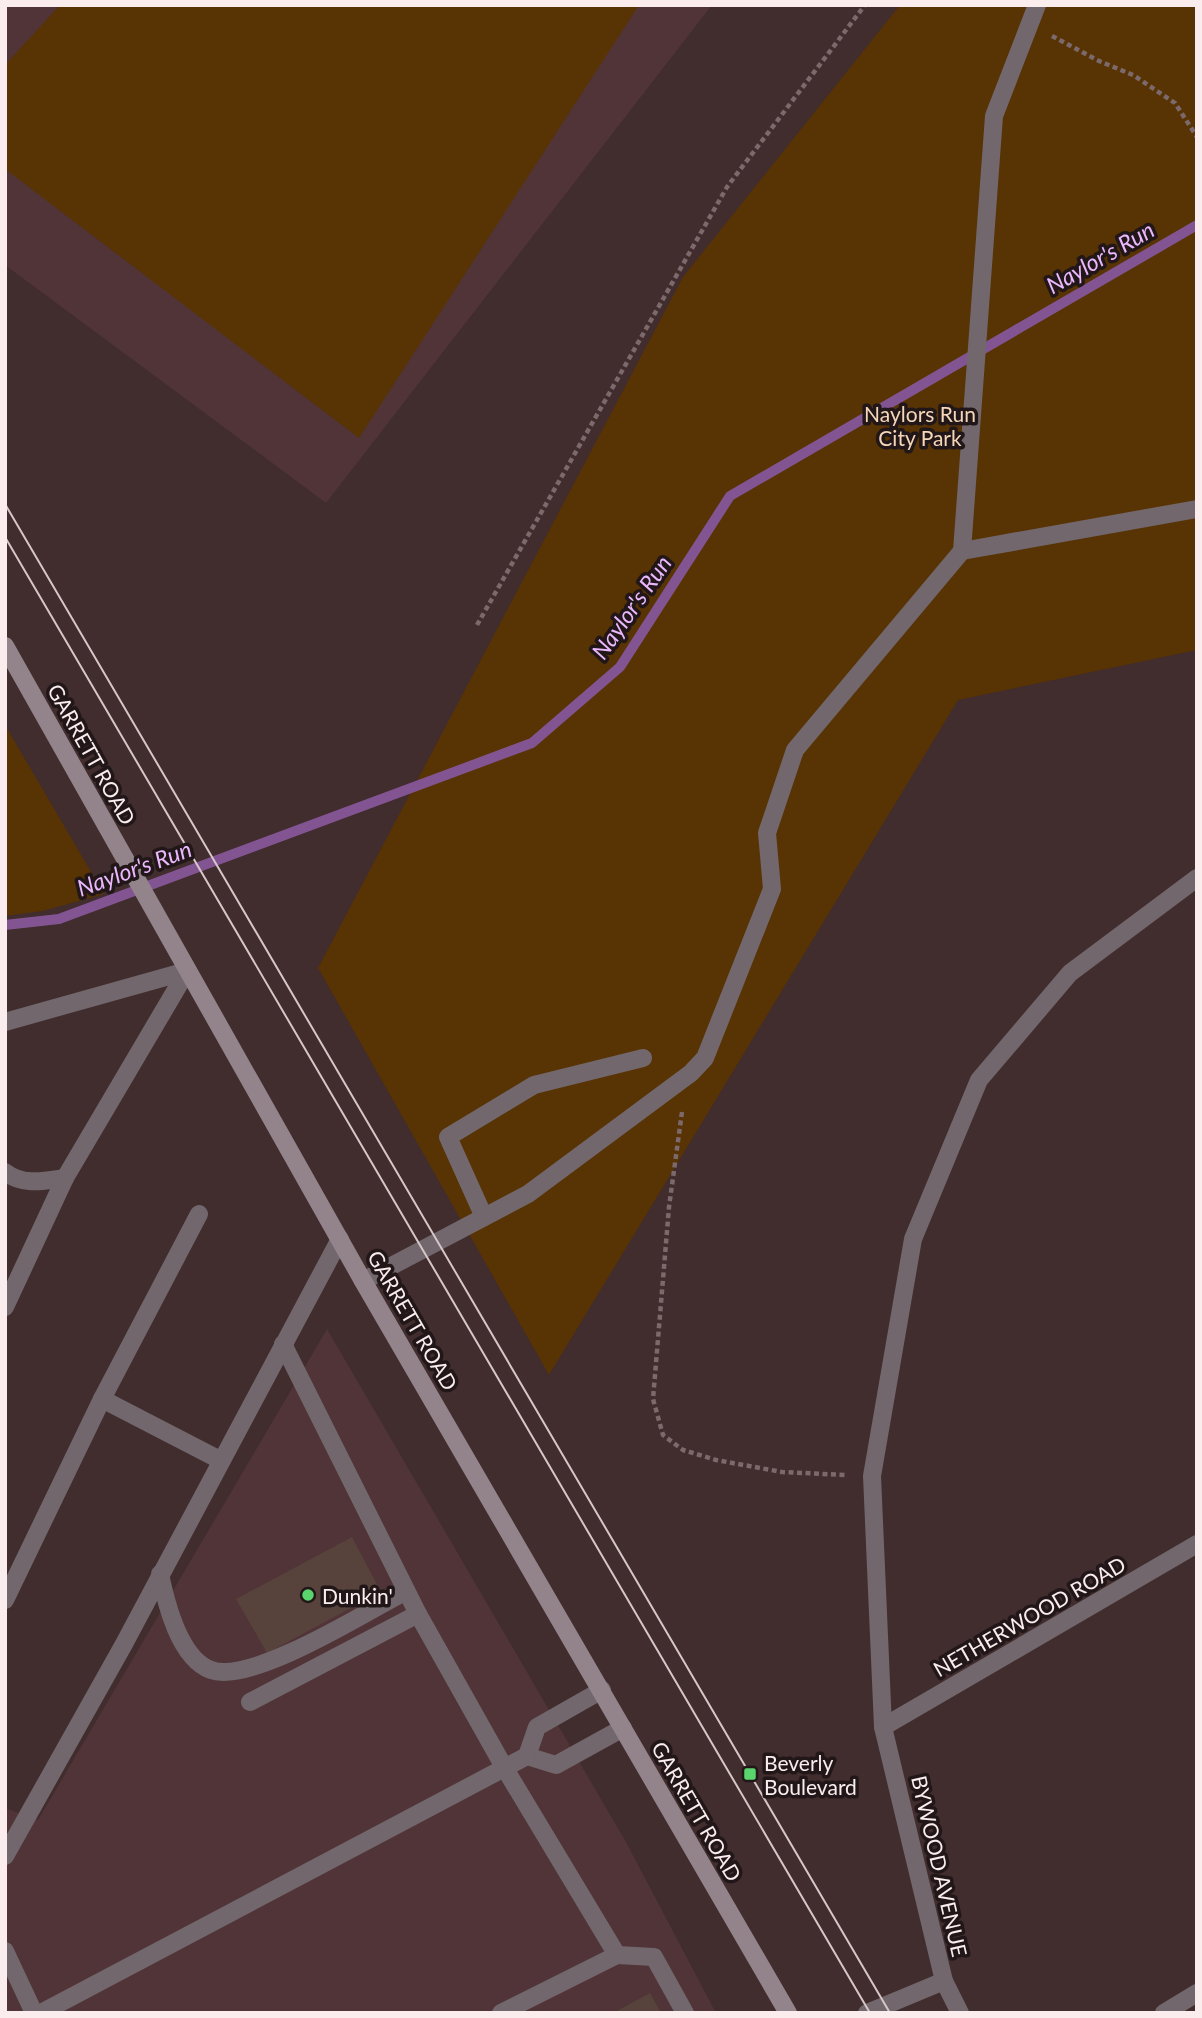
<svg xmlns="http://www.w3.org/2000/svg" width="1202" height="2018" font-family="Lato,sans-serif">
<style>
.built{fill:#503438}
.green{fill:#583304}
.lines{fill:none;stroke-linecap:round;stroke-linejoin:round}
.stream{stroke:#825592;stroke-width:10}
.building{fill:#58433c}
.path{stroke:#7c696b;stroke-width:4.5;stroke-dasharray:5 3.5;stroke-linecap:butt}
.service{stroke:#71676c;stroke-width:18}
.minor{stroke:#71676c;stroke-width:18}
.secondary{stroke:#93848c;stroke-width:18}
.tram{stroke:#d6c6c8;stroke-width:2}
.poi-dot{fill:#5ad56e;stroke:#211719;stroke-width:2.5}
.labels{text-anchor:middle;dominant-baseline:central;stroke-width:7;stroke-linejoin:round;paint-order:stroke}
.park-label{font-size:21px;fill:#f6d6b8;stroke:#211719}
.street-label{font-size:21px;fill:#fbecee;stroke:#211719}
.poi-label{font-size:21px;fill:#fbecee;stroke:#211719;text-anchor:start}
.water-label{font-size:23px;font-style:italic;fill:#ebb8fd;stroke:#211719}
</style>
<rect width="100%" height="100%" fill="#412c2e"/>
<g class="built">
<polygon points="5,5 712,5 326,503 5,265"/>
<polygon points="327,1329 626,1842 716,2013 5,2013 5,1808 38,1820"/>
</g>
<g class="green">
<polygon points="60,5 639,5 359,438 5,169 5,65"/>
<polygon points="900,5 1197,5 1197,650 958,700 549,1375 318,968 683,277"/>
<polygon points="5,725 104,894 43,911 5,916"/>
</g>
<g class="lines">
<polyline class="stream" points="5,925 59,919 532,743 620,667 730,496 1197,225"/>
</g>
<g class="building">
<polygon points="352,1537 381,1592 267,1653 236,1599"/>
<polygon points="650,1993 661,2013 613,2013"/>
</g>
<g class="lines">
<g class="path">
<polyline points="1052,36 1099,61 1133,75 1175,103 1197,137"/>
<polyline points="477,625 727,187 865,5"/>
<polyline points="682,1112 669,1207 653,1399 663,1435 683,1450 716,1460 782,1472 846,1475"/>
</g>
<g class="service">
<polyline points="962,551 1197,509"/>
<polyline points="5,1022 187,971"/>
<path d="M5 1172C23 1186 44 1181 65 1178"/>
<polyline points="199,1214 102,1399 220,1460"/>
<polyline points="484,1217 448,1137 534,1085 643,1058"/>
<polyline points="363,1281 528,1194 691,1073 705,1058 772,889 767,833 795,750 962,551 994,116 1037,5"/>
<polyline points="5,1307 65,1178 187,971"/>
<polyline points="283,1344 418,1614 504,1767 617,1955 501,2013"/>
<path d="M160 1574C166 1603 179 1658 211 1670 251 1685 368 1611 406 1591"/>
<polyline points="5,1600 102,1399"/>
<polyline points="602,1690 537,1727 527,1756 556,1765 623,1728"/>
<polyline points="250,1702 418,1614"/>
<polyline points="5,1856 124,1644 340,1239"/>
<polyline points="5,1951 34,2013"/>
<polyline points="617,1955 654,1957 685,2013"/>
<polyline points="41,2013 527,1756"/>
</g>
<g class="minor">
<polyline points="883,1727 1197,1544"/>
<polyline points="867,2013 944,1981"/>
<polyline points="960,2013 944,1981 883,1727 872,1476 913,1239 979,1080 1070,973 1197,878"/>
<polyline points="1164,2013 1197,1993"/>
</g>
<polyline class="secondary" points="5,646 363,1281 788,2013"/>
<g class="tram">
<polyline points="5,504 890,2013"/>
<polyline points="5,537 870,2013"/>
</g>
</g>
<g class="poi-dot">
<circle cx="308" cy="1595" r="7"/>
<rect x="743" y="1767" width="14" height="14" rx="3.5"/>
</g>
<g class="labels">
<g class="park-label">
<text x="920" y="413">Naylors Run<tspan x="920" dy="24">City Park</tspan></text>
</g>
<g class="street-label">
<text transform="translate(92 754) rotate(61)">GARRETT ROAD</text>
<text transform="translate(413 1320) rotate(60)">GARRETT ROAD</text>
<text transform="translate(1029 1616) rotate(-30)">NETHERWOOD ROAD</text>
<text transform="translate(697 1811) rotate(60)">GARRETT ROAD</text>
<text transform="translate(940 1866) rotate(77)">BYWOOD AVENUE</text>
</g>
<g class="poi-label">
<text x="322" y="1595">Dunkin'</text>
<text x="764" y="1762">Beverly<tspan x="764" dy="24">Boulevard</tspan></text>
</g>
<g class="water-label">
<text transform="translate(1100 257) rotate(-30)">Naylor's Run</text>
<text transform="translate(631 607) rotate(-55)">Naylor's Run</text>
<text transform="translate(134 868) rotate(-20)">Naylor's Run</text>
</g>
</g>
<rect width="1202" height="2018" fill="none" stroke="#fbecee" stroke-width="14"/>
</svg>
